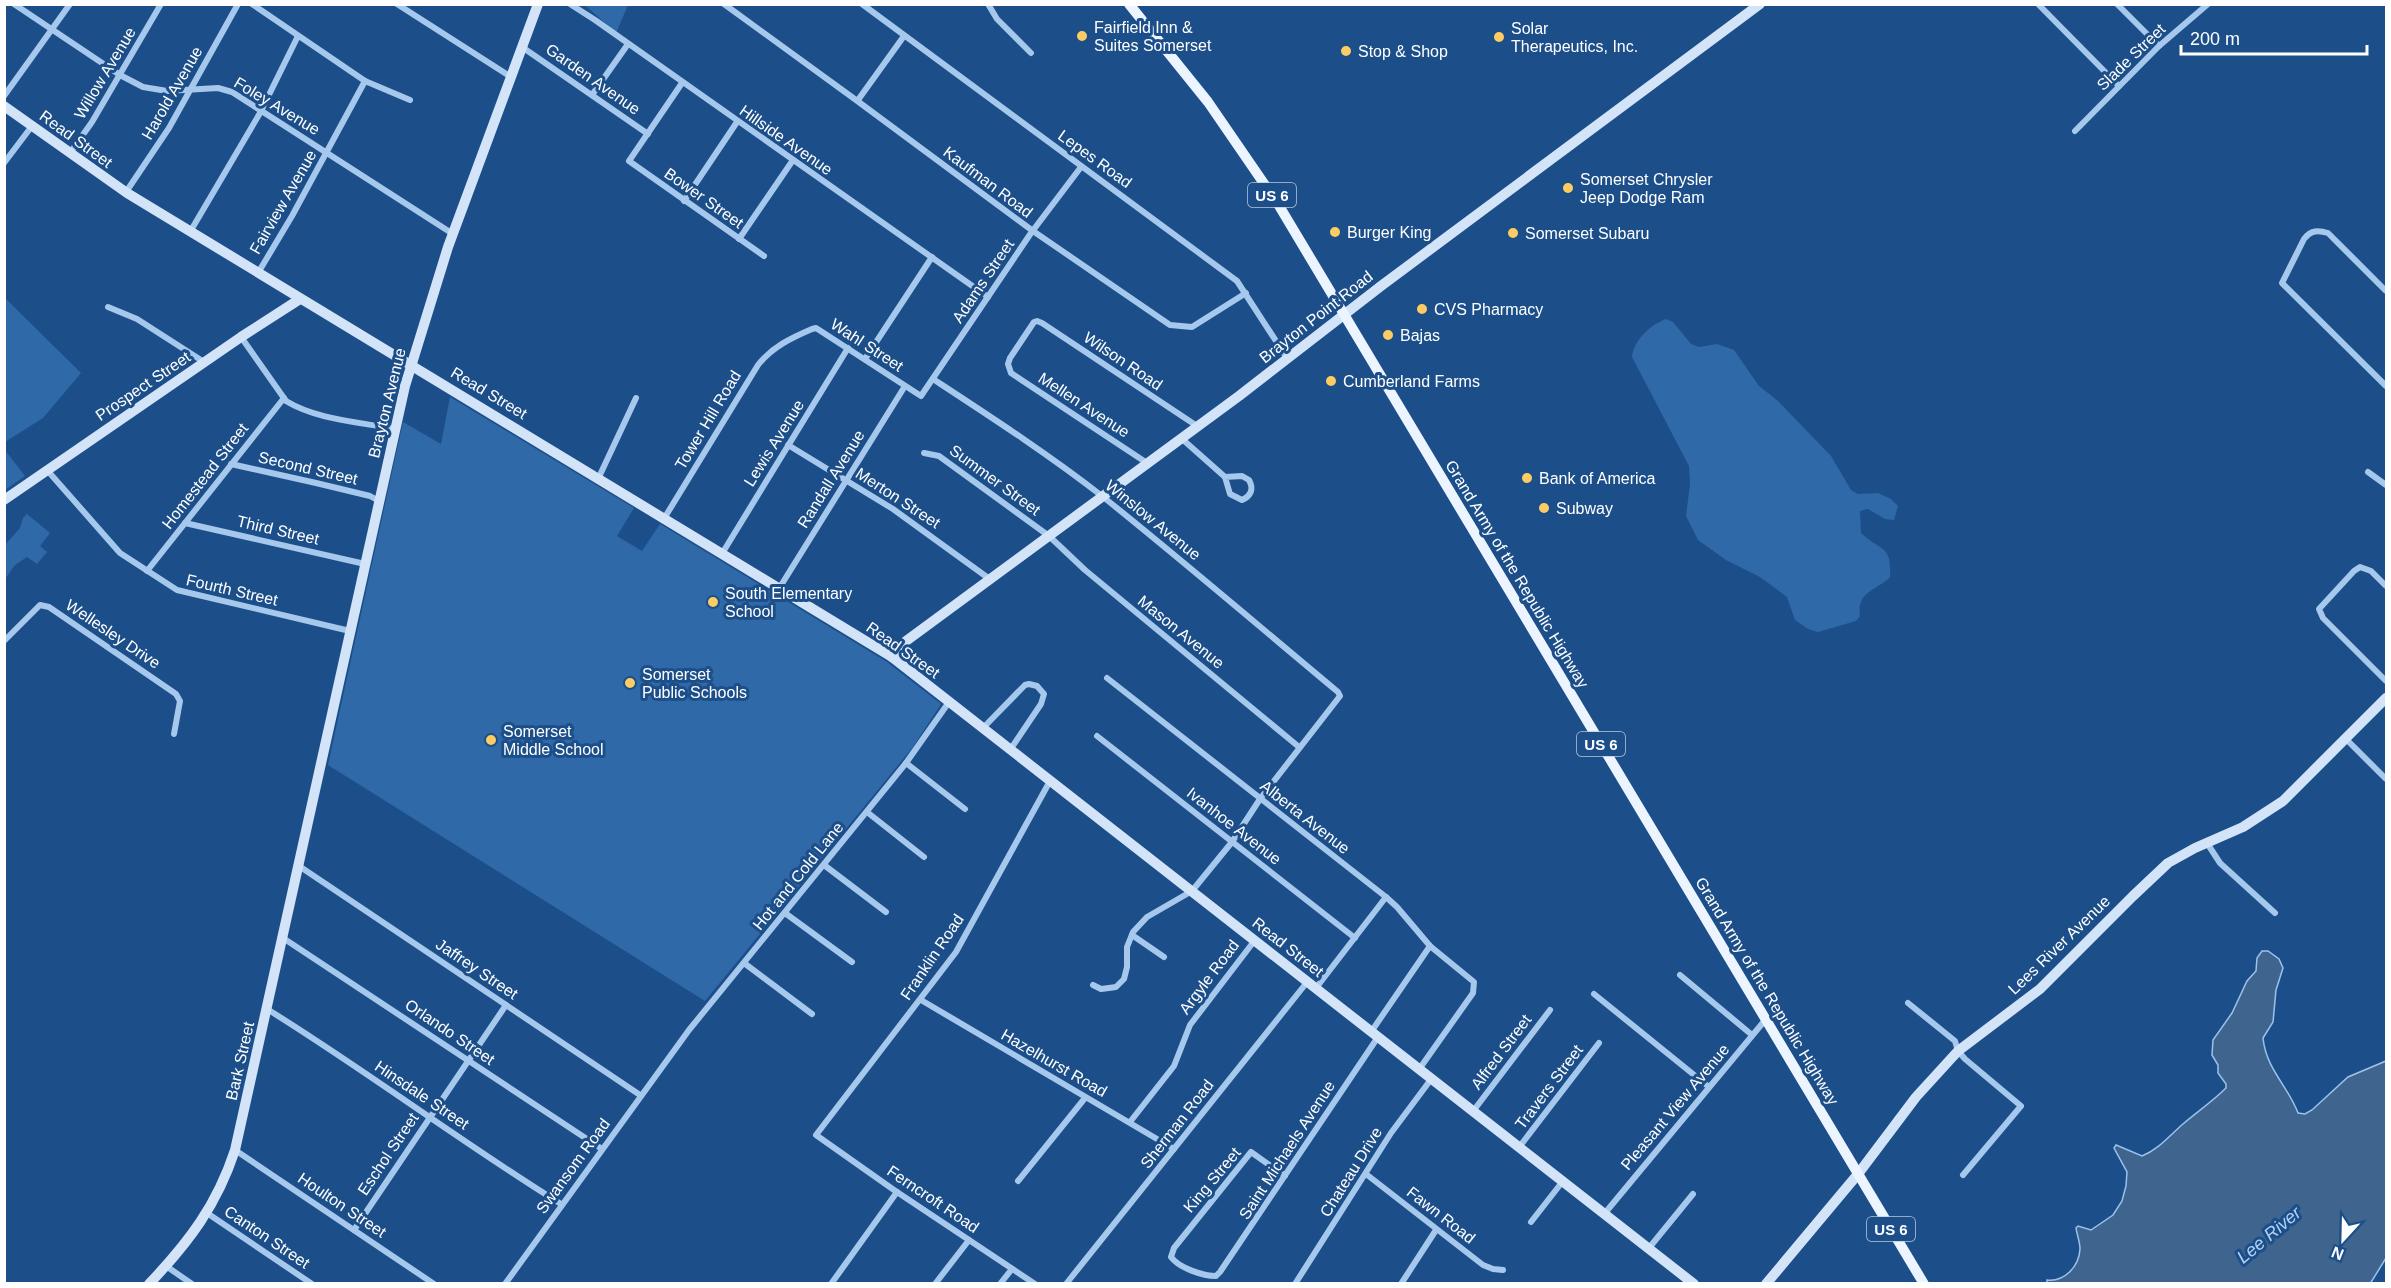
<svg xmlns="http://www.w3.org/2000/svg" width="2391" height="1288" font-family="Helvetica,sans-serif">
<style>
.green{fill:#2f69a8}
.water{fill:#3f658f;stroke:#99c3ee;stroke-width:1.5}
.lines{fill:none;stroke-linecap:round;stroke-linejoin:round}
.street{stroke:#a6c8ec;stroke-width:6}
.secondary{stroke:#d3e4f9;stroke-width:10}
.primary{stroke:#ecf4ff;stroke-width:10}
.poi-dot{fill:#fdcc63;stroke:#1c4f8a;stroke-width:2}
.labels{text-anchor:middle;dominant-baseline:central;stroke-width:6;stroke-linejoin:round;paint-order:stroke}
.shield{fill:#1c4f8a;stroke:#bbcadc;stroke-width:1.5}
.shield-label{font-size:15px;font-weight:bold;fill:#fff}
.poi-label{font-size:16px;fill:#fff;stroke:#1c4f8a;text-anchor:start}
.street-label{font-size:16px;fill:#fff;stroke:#1c4f8a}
.water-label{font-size:18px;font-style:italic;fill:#b2d2f4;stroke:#1c4f8a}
</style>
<rect width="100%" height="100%" fill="#1c4f8a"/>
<g class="green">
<polygon points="585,5 628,5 616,33"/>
<polygon points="5,298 81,373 43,418 5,442"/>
<path d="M1666 319 1673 322 1691 344 1699 347 1717 344 1734 350 1759 386 1778 401 1831 456 1851 490 1858 494 1878 493 1891 499 1898 506 1894 520 1885 519 1868 509 1860 511 1861 533C1881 552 1892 544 1890 577 1878 590 1856 591 1860 616L1856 621 1818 632 1808 629 1795 620 1787 597 1760 577 1726 560 1698 540 1686 516 1690 484 1689 466 1632 357C1634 340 1650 325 1666 319Z"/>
<polygon points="450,397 634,508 617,536 642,551 660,524 887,662 941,704 913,747 705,1001 328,765 403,422 441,444"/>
<polygon points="4,449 25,476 5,490 4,490"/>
<polygon points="27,514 50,533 40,546 47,552 37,564 27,557 15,565 5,579 5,545 20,528 23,518"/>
</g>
<path class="water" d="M2262 951H2268L2279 959 2283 968 2276 990 2273 1022 2263 1038C2266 1069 2288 1086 2298 1113L2305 1114 2312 1110 2348 1077 2386 1061V1258L2370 1284 2047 1283V1280C2064 1282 2079 1267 2080 1249 2080 1242 2077 1235 2076 1228L2078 1226 2091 1230 2113 1215 2122 1201 2126 1186 2127 1172 2114 1148 2116 1145 2142 1156C2159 1149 2169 1136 2183 1124 2197 1112 2213 1101 2226 1088V1084L2218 1073V1065L2212 1055 2213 1040 2232 1013 2247 981 2256 971 2257 958Z"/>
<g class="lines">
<g class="street">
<polyline points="14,4 120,75 143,87 167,91 218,88 232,92 453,234"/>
<polyline points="252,4 365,81 410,100"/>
<polyline points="397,4 511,77"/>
<polyline points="570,4 595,20 988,297"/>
<polyline points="724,4 856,100 1033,231 1170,325 1192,327 1246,293"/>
<polyline points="862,4 1237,281 1287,358"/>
<polyline points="988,4 997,19 1031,53"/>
<polyline points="2038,4 2119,86"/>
<polyline points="2117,4 2159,46"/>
<polyline points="522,47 648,134"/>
<polyline points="682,83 629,161 764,256"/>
<polyline points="592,95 628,44"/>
<polyline points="4,96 70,4"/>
<polyline points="858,100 904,36"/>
<polyline points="2075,131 2159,46 2208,4"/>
<polyline points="70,153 92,122 161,4"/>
<polyline points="4,163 32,126"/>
<polyline points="126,192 169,128 238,4"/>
<polyline points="684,201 737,122"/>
<polyline points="190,232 260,113 298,36"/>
<polyline points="739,239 793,160"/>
<polyline points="258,273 292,216 365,81"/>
<path d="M2386 291 2328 233C2318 230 2311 230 2304 239L2282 283 2386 386"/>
<polyline points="108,307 137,319 204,362"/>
<path d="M241 337 286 401C317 420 360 422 395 429"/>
<polyline points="865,359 932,257"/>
<path d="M933 379C991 417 1048 454 1102 496 1182 560 1260 627 1338 692L1340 696 1260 799 1232 842 1192 891 1147 917 1133 932 1127 947V967L1124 979 1116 987 1109 988 1101 989 1093 985"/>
<polyline points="1181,438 1225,477"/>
<polyline points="788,445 893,509 991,580"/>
<polyline points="924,453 939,456 1049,536 1085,570 1299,747"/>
<polyline points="1147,463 1011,373 1008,364 1010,358 1034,322 1037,321 1042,323 1197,426"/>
<polyline points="231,464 316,483 370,496 379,501"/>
<polyline points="47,470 120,553 177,590 350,631"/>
<polyline points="2368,472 2386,485"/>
<path d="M1242 476 1249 480C1254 489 1251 496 1242 500L1230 494 1225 477Z"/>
<polyline points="599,477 636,398"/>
<path d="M665 517 758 365C772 347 791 338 812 329L816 328 921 396 1031 233 1081 167"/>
<polyline points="185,523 365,564"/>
<polyline points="723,552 848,348"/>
<polyline points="147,571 284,398"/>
<polyline points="2386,586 2371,571 2360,567 2354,571 2319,609 2323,618 2386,681"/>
<polyline points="780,587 905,386"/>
<polyline points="4,641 40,605 49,607 176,694 180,701 174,734"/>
<polyline points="1107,678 1386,897 1397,907 1430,946 1474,982 1473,993 1420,1068"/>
<polyline points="983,728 1025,685 1029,684 1037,686 1044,694 1041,704 1010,750"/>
<polyline points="1097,736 1355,938"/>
<polyline points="2345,738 2386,779"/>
<polyline points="906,763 965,809"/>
<polyline points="867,812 924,857"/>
<polyline points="2207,843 2220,863 2275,913"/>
<polyline points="824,865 886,912"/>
<polyline points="299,866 640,1095"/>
<polyline points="785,913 852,962"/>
<polyline points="1132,935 1164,957"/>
<polyline points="283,938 602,1149"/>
<polyline points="744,963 812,1014"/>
<polyline points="1680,975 1752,1035"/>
<polyline points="1316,988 1386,897"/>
<polyline points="1594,994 1709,1087"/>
<polyline points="921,1000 1174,1149"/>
<polyline points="1908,1003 1955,1041 1958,1051 1965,1059 2021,1106 1963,1175"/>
<path d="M267 1009C367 1071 461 1142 561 1204"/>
<polyline points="1371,1032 1430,946"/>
<polyline points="1474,1110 1550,1010"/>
<polyline points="1130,1122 1174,1066 1190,1025 1255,940"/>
<polyline points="1520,1146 1599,1043"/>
<polyline points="235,1150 434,1284"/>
<polyline points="1366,1174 1483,1265 1493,1269 1503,1270"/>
<path d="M1285 1176 1251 1152 1174 1248 1171 1257C1179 1268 1203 1276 1216 1276L1220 1272 1378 1037"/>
<polyline points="1018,1181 1085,1098"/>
<polyline points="207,1213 312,1284"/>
<polyline points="1605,1213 1766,1019"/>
<polyline points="1531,1222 1563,1181"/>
<polyline points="354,1230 506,1005"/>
<polyline points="1649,1248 1693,1194"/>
<polyline points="166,1266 192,1284"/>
<polyline points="505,1284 689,1030 906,763 949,702"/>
<polyline points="831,1284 897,1192"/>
<polyline points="935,1284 969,1240"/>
<polyline points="1000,1284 1012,1269"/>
<polyline points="1035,1284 894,1190 816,1135 956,952 1050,781"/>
<polyline points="1066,1284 1308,981"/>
<polyline points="1295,1284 1391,1133 1432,1078"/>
<polyline points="1401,1284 1436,1230"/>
</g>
<g class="secondary">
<polyline points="4,106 127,193 892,657 1694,1284"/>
<polyline points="4,500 241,337 300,299"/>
<polyline points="892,657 902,644 1239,396 1381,286 1760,4"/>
<path d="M149 1284C189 1242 217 1205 235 1150L405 386 448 247 538 4"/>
<polyline points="1766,1284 1858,1174 1916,1097 1958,1051 2040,989 2133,896 2168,863 2195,848 2243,827 2283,801 2386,698"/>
</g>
<polyline class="primary" points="1129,4 1208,102 1278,204 1924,1284"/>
</g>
<g class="poi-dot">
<circle cx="1082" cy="36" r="6"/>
<circle cx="1499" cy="37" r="6"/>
<circle cx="1346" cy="51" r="6"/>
<circle cx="1568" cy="188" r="6"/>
<circle cx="1335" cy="232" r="6"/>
<circle cx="1513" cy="233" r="6"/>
<circle cx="1422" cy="309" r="6"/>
<circle cx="1388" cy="335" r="6"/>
<circle cx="1331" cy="381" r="6"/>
<circle cx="1527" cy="478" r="6"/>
<circle cx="1544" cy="508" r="6"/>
<circle cx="713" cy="602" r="6"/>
<circle cx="630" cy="683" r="6"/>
<circle cx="491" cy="740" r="6"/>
</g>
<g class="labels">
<g class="shield">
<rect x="1248" y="183" width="48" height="24" rx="4.5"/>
<rect x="1577" y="732" width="48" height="24" rx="4.5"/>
<rect x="1867" y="1217" width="48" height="24" rx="4.5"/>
</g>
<g class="shield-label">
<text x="1272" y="195">US 6</text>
<text x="1601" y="744">US 6</text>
<text x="1891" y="1229">US 6</text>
</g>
<g class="poi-label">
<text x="1094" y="27">Fairfield Inn &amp;<tspan x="1094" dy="18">Suites Somerset</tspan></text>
<text x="1511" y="28">Solar<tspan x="1511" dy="18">Therapeutics, Inc.</tspan></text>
<text x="1358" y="51">Stop &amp; Shop</text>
<text x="1580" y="179">Somerset Chrysler<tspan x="1580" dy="18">Jeep Dodge Ram</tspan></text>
<text x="1347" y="232">Burger King</text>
<text x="1525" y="233">Somerset Subaru</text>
<text x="1434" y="309">CVS Pharmacy</text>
<text x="1400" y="335">Bajas</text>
<text x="1343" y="381">Cumberland Farms</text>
<text x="1539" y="478">Bank of America</text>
<text x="1556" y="508">Subway</text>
<text x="725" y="593">South Elementary<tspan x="725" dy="18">School</tspan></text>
<text x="642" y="674">Somerset<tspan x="642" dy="18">Public Schools</tspan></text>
<text x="503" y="731">Somerset<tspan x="503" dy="18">Middle School</tspan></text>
</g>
<g class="street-label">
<text transform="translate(2131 57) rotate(-44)">Slade Street</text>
<text transform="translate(105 73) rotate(-59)">Willow Avenue</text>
<text transform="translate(593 79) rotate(35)">Garden Avenue</text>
<text transform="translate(172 93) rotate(-60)">Harold Avenue</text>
<text transform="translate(277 106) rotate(31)">Foley Avenue</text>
<text transform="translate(76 139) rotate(36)">Read Street</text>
<text transform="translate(786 140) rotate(35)">Hillside Avenue</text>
<text transform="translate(1095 159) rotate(36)">Lepes Road</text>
<text transform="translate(988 182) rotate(37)">Kaufman Road</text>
<text transform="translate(704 198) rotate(35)">Bower Street</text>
<text transform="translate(283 202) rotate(-60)">Fairview Avenue</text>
<text transform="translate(983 281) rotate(-56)">Adams Street</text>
<text transform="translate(1316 317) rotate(-38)">Brayton Point Road</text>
<text transform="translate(867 345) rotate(33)">Wahl Street</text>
<text transform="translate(1123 361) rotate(34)">Wilson Road</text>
<text transform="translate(143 386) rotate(-34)">Prospect Street</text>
<text transform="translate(489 393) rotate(31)">Read Street</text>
<text transform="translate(387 403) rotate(-76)">Brayton Avenue</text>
<text transform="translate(1084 405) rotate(33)">Mellen Avenue</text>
<text transform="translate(708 420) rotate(-59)">Tower Hill Road</text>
<text transform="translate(774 443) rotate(-58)">Lewis Avenue</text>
<text transform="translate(308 468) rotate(13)">Second Street</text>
<text transform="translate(205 476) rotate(-52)">Homestead Street</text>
<text transform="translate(831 479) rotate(-58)">Randall Avenue</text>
<text transform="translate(995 480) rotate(36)">Summer Street</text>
<text transform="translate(898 498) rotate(33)">Merton Street</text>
<text transform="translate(1153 520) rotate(39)">Winslow Avenue</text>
<text transform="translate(278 530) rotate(13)">Third Street</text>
<text transform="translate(1517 574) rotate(59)">Grand Army of the Republic Highway</text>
<text transform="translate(232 590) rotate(13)">Fourth Street</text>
<text transform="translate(1181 632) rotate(39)">Mason Avenue</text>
<text transform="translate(113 634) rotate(34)">Wellesley Drive</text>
<text transform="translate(903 650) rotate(35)">Read Street</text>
<text transform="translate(1305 817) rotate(38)">Alberta Avenue</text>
<text transform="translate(1234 826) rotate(38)">Ivanhoe Avenue</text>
<text transform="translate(798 876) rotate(-51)">Hot and Cold Lane</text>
<text transform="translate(2059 945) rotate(-44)">Lees River Avenue</text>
<text transform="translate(1288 947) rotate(38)">Read Street</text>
<text transform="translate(932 957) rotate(-56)">Franklin Road</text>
<text transform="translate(477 969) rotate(34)">Jaffrey Street</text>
<text transform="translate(1209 977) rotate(-53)">Argyle Road</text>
<text transform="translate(1767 991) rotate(59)">Grand Army of the Republic Highway</text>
<text transform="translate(450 1032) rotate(34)">Orlando Street</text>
<text transform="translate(1501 1052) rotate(-53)">Alfred Street</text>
<text transform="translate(240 1061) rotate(-77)">Bark Street</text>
<text transform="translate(1054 1063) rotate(30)">Hazelhurst Road</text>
<text transform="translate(1549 1087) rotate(-53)">Travers Street</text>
<text transform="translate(422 1095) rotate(34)">Hinsdale Street</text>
<text transform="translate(1675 1107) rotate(-50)">Pleasant View Avenue</text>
<text transform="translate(1177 1124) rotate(-52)">Sherman Road</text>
<text transform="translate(1287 1150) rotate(-57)">Saint Michaels Avenue</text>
<text transform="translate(388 1154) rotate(-56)">Eschol Street</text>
<text transform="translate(573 1166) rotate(-54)">Swansom Road</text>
<text transform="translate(1351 1172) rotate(-58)">Chateau Drive</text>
<text transform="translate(1212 1180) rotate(-50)">King Street</text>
<text transform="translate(933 1199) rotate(34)">Ferncroft Road</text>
<text transform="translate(342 1205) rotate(34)">Houlton Street</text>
<text transform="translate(1441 1215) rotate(38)">Fawn Road</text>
<text transform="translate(267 1237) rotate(34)">Canton Street</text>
</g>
<g class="water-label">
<text transform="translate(2269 1235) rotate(-40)">Lee River</text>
</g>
</g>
<rect width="2391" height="1288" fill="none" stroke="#ffffff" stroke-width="12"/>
<g transform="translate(2343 1240) rotate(202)" stroke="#1c4f8a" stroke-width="4.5" paint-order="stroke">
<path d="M0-4.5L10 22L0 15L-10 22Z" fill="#ffffff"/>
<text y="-9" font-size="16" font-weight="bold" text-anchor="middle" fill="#ffffff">N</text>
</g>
<path d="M2181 45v9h186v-9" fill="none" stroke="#ffffff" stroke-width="3"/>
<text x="2190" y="45" font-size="18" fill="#ffffff" stroke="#1c4f8a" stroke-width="4.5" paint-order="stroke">200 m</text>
</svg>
